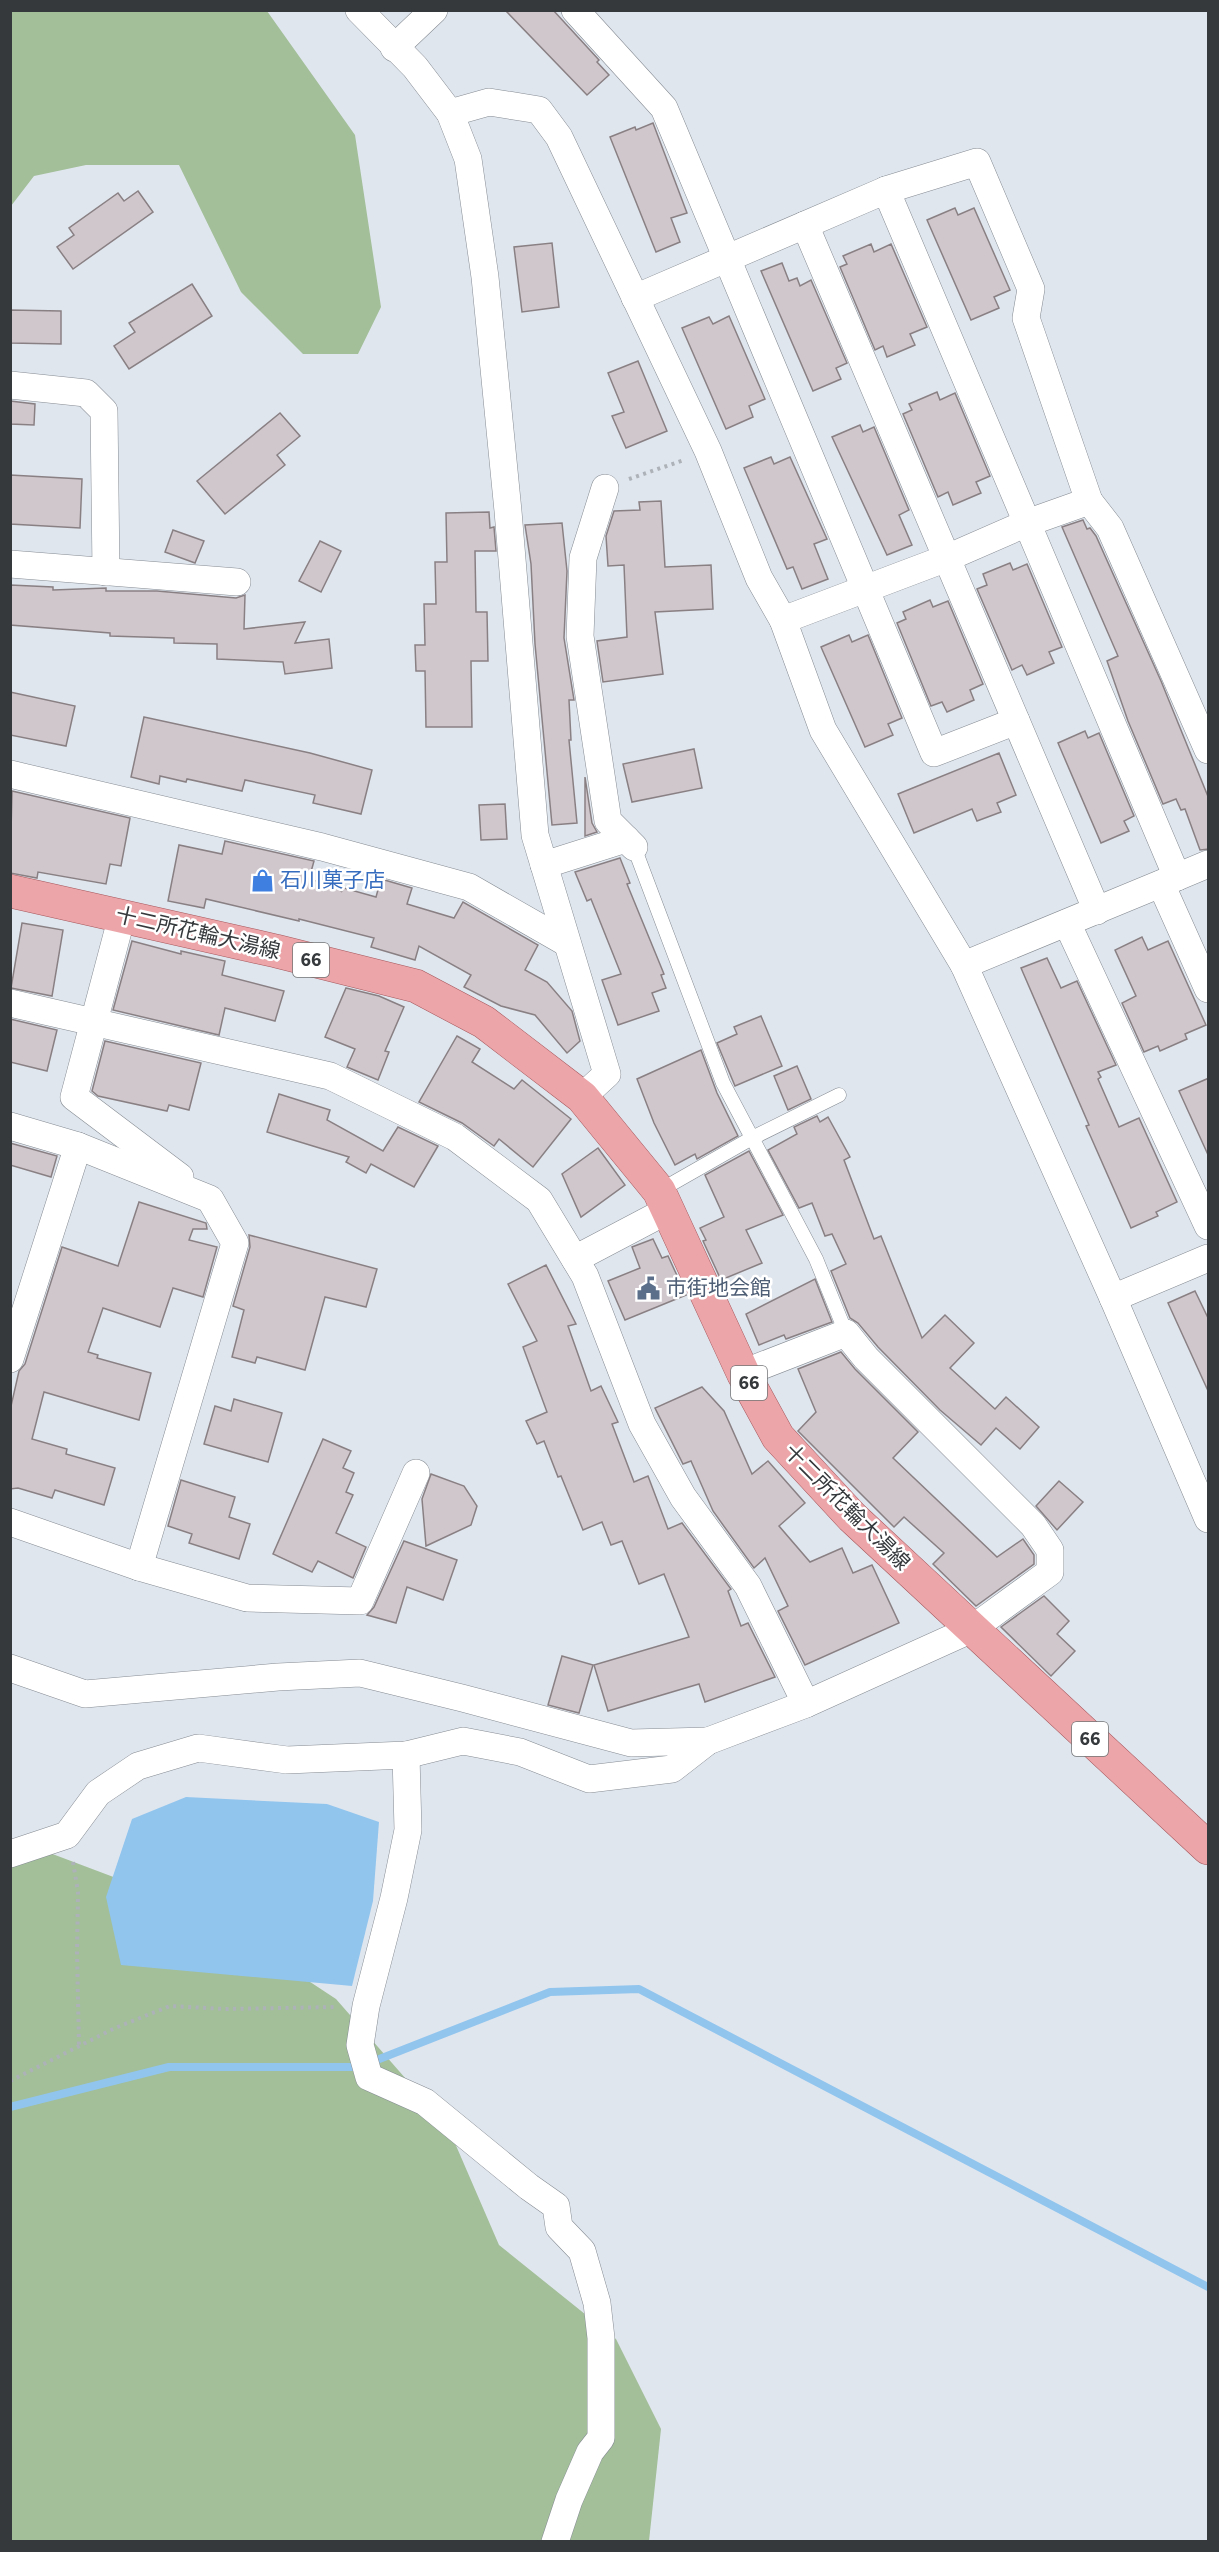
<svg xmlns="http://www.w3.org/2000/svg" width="1219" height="2552" font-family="'Source Sans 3','Noto Sans JP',sans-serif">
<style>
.green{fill:#a2bf99}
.water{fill:#91c5ee}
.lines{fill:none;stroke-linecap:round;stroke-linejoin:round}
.stream{stroke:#91c5ee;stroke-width:8}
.building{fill:#d0c7cc;stroke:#898084;stroke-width:1.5}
.lane-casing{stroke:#868c93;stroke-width:15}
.street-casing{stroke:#868c93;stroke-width:28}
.primary-casing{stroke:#a4585d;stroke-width:34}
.path{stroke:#adb2b8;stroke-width:4;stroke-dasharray:3 4.5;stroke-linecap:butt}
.lane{stroke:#fff;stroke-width:14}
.street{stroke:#fff;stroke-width:27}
.primary{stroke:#eca5a9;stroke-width:33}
.labels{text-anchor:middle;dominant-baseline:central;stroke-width:5;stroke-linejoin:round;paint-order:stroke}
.shield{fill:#fff;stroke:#727476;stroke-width:1.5}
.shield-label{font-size:20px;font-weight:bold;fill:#36393c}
.shop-label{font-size:21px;fill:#366cbe;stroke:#fff;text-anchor:start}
.street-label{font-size:21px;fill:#36393c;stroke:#fff}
.service-label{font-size:21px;fill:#4e5e75;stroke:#fff;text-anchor:start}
</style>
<rect width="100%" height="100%" fill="#e0e6ee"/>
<g class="green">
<polygon points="11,10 267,11 355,135 381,307 358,354 303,354 241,292 179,165 86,165 34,176 11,206"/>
<polygon points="10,1838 201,1910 336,1999 448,2127 499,2245 616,2339 661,2429 649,2541 11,2541"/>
</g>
<polygon class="water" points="186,1797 327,1804 379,1822 373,1901 352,1986 121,1965 106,1897 132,1819"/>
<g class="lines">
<polyline class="stream" points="10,2107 169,2067 359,2067 550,1992 639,1989 1208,2287"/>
</g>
<g class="building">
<polygon points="505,10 553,10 599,60 597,62 609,75 587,95"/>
<polygon points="653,123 687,213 671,218 680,242 656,252 610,137 635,127 636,130"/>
<polygon points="138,191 153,212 73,269 57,247 74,235 69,228 118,193 124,201"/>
<polygon points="955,208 958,215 974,208 1010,290 994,297 999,308 971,320 927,220"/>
<polygon points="552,243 559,307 522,312 514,247"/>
<polygon points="871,244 874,252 891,244 927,327 910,334 915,345 887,357 883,346 875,350 840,267 847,264 843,256"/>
<polygon points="782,263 789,281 797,278 800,286 811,280 847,363 836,368 841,379 813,391 761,271"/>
<polygon points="192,284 212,316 129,369 114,346 135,332 129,323"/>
<polygon points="10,310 61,311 61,344 10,343"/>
<polygon points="729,316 765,399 749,406 753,417 726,429 682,328 709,317 713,324"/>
<polygon points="638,361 667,431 626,448 612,416 624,412 608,373"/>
<polygon points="937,392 940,400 955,393 990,476 976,482 981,493 953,505 948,492 938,497 903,414 912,410 909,404"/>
<polygon points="10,401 35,404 34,425 10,424"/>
<polygon points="280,413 300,436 277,455 285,465 225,514 197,481"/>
<polygon points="860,425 863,432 874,427 909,510 899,515 912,545 887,555 832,437"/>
<polygon points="771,457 774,464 790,457 827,539 814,544 828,579 802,589 793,567 787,569 744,468"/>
<polygon points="10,475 82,479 80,528 10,524"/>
<polygon points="661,501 665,567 711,565 713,609 655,612 663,674 603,682 597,641 627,637 624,565 608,566 606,536 614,511 640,510 639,502"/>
<polygon points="489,512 490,528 494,527 496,551 475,551 476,612 487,612 488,661 471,661 472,727 426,727 425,671 416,671 415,645 425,645 424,604 436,604 435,562 447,562 446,513"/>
<polygon points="1083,520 1087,529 1090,528 1096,536 1161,681 1209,799 1209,849 1200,850 1185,809 1181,810 1176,799 1163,804 1128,721 1107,661 1118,656 1062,527"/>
<polygon points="562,523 567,571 564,638 574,700 569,700 571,740 569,740 577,823 552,825 535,644 531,564 525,525"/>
<polygon points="173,530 204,541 195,563 165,552"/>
<polygon points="320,541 341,551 321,592 299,581"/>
<polygon points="1010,563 1013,570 1027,564 1062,647 1049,652 1054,663 1027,675 1022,665 1012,670 977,589 987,585 983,574"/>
<polygon points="10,585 53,587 53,590 106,588 106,591 157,591 236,598 245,595 244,629 305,622 295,643 329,639 332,668 285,674 283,662 217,659 217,644 174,643 174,638 110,636 110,633 10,625"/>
<polygon points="930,600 933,607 948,601 983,684 970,690 974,700 947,712 942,702 931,706 897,623 906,619 903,612"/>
<polygon points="849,635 852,642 868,635 902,718 888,724 893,735 865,747 821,647"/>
<polygon points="10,692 75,706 66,746 10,735"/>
<polygon points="144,717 310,753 372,770 361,814 313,803 315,795 245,780 242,791 187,779 186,782 160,776 159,784 131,777"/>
<polygon points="1085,731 1088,738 1099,733 1134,816 1124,821 1129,831 1101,843 1058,743"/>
<polygon points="694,749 702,788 632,802 623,764"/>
<polygon points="999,753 1016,795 997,803 1001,812 977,821 972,809 914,833 898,794"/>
<polygon points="585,777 592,823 597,832 585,836"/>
<polygon points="12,791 130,818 121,866 110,864 106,884 38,872 37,878 10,873"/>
<polygon points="505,804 507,839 481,840 479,805"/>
<polygon points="225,841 314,861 309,879 342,888 341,892 344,888 376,897 381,879 412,888 407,904 454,918 463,902 538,945 525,970 547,982 572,1011 580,1041 567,1053 535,1015 501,1006 464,987 471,975 419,946 415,960 371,947 374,938 299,919 299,921 206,899 204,908 168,901 179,845 222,854"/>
<polygon points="620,858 630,883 627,884 664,974 661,975 666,988 652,993 659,1011 618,1025 602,980 621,974 591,899 587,901 575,872"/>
<polygon points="22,923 63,930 52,996 11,988"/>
<polygon points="1142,937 1148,950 1168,941 1206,1025 1185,1034 1187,1039 1160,1051 1158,1046 1144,1052 1122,1003 1136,996 1115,950"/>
<polygon points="132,941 181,954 181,951 225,961 222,975 284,991 275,1021 225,1008 219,1035 113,1010"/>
<polygon points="1047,958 1061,988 1077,981 1116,1065 1098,1072 1101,1077 1098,1079 1119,1127 1139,1118 1177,1202 1156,1212 1158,1216 1131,1228 1086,1126 1089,1125 1021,968"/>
<polygon points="346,988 379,996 404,1007 385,1051 389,1052 378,1080 347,1067 355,1049 325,1037"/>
<polygon points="761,1016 782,1066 735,1086 717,1043 737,1034 734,1027"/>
<polygon points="10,1019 57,1030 47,1071 10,1062"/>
<polygon points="457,1036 480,1049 472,1062 514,1089 522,1080 571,1119 533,1167 499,1139 494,1146 462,1123 419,1102"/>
<polygon points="105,1041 201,1063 189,1110 169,1105 167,1111 98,1096 92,1091"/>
<polygon points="701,1050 717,1093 738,1136 697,1159 695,1154 675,1165 654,1123 637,1079"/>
<polygon points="797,1066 811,1099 788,1110 774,1076"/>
<polygon points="1209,1078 1209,1157 1179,1091"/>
<polygon points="279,1094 330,1110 327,1120 383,1151 398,1127 438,1146 414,1187 371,1164 366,1173 346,1162 349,1157 267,1132"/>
<polygon points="817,1116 820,1122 828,1117 850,1157 844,1160 874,1239 881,1236 922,1338 945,1315 974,1343 950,1368 995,1409 1006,1397 1039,1427 1020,1449 996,1428 981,1445 940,1410 878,1347 858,1323 850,1318 831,1271 846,1264 832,1234 825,1236 812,1203 799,1208 768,1150 797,1134 794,1127"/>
<polygon points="10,1143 57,1156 51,1177 10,1165"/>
<polygon points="598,1148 625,1185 581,1217 562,1174"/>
<polygon points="749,1151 783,1215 746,1230 762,1263 721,1280 703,1241 706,1240 700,1228 724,1217 705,1175"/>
<polygon points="139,1202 206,1223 207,1229 193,1229 189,1240 217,1247 203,1297 173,1288 160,1327 103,1308 88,1352 98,1355 97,1358 151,1373 139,1420 44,1392 32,1439 67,1449 66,1454 115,1468 104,1505 55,1490 52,1498 18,1488 10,1489 11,1406 19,1371 25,1364 62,1247 118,1266"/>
<polygon points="249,1235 377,1269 366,1307 325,1297 305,1370 257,1357 255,1363 232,1357 244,1310 233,1306 250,1247"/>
<polygon points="653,1239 662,1258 668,1256 686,1295 625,1320 608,1281 640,1268 632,1247"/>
<polygon points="546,1265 576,1324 568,1326 591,1391 601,1386 618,1422 612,1424 634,1482 648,1476 668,1529 682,1523 731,1589 728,1591 741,1626 748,1623 775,1677 705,1702 699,1684 608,1711 594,1665 689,1637 664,1574 639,1584 622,1541 611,1545 602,1522 583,1530 561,1476 558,1477 544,1441 537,1444 526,1421 547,1412 523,1347 537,1341 508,1284"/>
<polygon points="815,1279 832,1322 786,1339 784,1335 759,1345 746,1314"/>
<polygon points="1195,1291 1209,1320 1209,1393 1168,1303"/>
<polygon points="841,1352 855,1369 918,1432 893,1458 997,1557 1023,1539 1034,1555 1034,1564 976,1606 933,1564 944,1553 904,1517 894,1527 798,1431 816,1412 798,1369"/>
<polygon points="702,1387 724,1411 752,1474 768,1461 805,1503 779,1526 810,1562 842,1548 853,1573 872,1565 899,1623 805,1665 778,1611 788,1606 765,1558 754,1568 713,1511 691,1461 683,1464 655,1408"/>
<polygon points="234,1399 282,1413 268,1462 204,1444 215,1406 231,1411"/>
<polygon points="323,1439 351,1451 343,1468 354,1473 346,1492 353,1495 336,1533 366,1547 353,1578 318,1561 312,1572 273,1554"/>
<polygon points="431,1474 464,1486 477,1506 471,1525 426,1546 422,1499"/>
<polygon points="181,1480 235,1497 229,1517 250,1524 239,1559 189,1543 192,1534 168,1526"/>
<polygon points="1059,1481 1083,1502 1057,1530 1036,1506"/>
<polygon points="404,1541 457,1560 443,1600 407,1587 396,1623 367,1615 374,1607"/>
<polygon points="1044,1596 1069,1621 1057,1634 1075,1651 1051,1676 1001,1627"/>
<polygon points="562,1656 593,1665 579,1713 548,1705"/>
</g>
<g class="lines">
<defs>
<g id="lane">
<polyline points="634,847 723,1083 816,1259 846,1333"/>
<polyline points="659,1191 752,1138 839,1095"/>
</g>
<g id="street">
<polyline points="359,10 415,67 450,113 468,159 485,277 508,511 535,835 607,1074 582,1097"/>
<polyline points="575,10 664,108 934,753 1016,721"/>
<polyline points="394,48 434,10"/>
<polyline points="450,113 489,102 539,110 559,137 708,451 759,578 783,620 823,730 964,965 1113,1298 1208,1519"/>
<polyline points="805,225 1097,911"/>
<polyline points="635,298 886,190 1177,877 964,965"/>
<polyline points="10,385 86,393 104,411 106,572"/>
<polyline points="605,488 583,558 580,636 608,821 634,847"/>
<polyline points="1089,501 1110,528 1208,750"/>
<polyline points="10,564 237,582"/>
<polyline points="783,620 947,558 1027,523 1089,501 1026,318 1031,289 977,162 886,190"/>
<polyline points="10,774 322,847 469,887 567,943"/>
<polyline points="544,865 626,839"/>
<polyline points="1177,877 1208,864"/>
<polyline points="1161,884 1208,989"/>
<polyline points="122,916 74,1097 180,1177"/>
<polyline points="1067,923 1208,1226"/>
<polyline points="10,1003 330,1076 455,1137 539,1200 585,1276 642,1424 683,1497 748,1586 806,1704"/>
<polyline points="10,1126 78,1146 210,1199 235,1243 139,1567"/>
<polyline points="575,1259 668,1210"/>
<polyline points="1113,1298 1208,1258"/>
<polyline points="10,1359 78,1146"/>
<polyline points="10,1522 139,1567 247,1598 360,1601 416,1473"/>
<polyline points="10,1668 85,1694 278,1677 360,1673 462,1698 631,1743 708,1741"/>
<polyline points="406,1755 408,1830 394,1898 366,2006 360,2045 369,2077 425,2102 529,2187 556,2206 559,2227 582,2251 597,2303 601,2338 601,2438 590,2452 569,2500 555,2542"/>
<polyline points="10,1854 67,1835 98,1793 138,1766 198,1748 287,1760 406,1755 463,1741 520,1752 589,1779 672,1769 708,1741 806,1704 972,1629 1050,1572 1050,1550 1033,1525 866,1358 846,1333 743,1373"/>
</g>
<polyline id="primary" points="10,891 276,951 416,986 484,1022 582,1097 659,1191 743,1373 778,1437 852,1517 1208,1848"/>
</defs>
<use href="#lane" class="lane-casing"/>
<use href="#street" class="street-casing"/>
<use href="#primary" class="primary-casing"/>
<g class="path">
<polyline points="629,479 684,460"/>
<polyline points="73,1862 78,1892 77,1953 79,2047"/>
<polyline points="10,2081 115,2028 170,2006 225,2009 338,2007"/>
</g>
<use href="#lane" class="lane"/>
<use href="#street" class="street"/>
<use href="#primary" class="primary"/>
</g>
<defs>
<symbol id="shop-bare" viewBox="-9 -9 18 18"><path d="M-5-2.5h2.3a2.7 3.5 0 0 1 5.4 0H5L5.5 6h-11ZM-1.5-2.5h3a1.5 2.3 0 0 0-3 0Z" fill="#3f7fe0" stroke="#fff" stroke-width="2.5" paint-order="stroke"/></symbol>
<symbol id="civic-bare" viewBox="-9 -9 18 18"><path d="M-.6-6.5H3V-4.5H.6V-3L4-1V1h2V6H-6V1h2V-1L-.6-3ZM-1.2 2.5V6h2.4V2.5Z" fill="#5c6f8a" stroke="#fff" stroke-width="2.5" paint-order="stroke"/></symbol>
</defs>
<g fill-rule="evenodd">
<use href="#shop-bare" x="246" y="864" width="33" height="33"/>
<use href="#civic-bare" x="632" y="1272" width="33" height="33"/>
</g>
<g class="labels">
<g class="shield">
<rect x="293" y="943" width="36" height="34" rx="4.5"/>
<rect x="731" y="1366" width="36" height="34" rx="4.5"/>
<rect x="1072" y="1722" width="36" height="34" rx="4.5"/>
</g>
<g class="shield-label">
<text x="311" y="960">66</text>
<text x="749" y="1383">66</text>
<text x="1090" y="1739">66</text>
</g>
<g class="shop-label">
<text x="280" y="880">石川菓子店</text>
</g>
<g class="street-label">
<text transform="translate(198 933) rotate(13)">十二所花輪大湯線</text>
<text transform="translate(847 1507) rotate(45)">十二所花輪大湯線</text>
</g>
<g class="service-label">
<text x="666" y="1288">市街地会館</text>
</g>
</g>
<rect width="1219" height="2552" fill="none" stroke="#36393c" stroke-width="24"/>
</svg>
